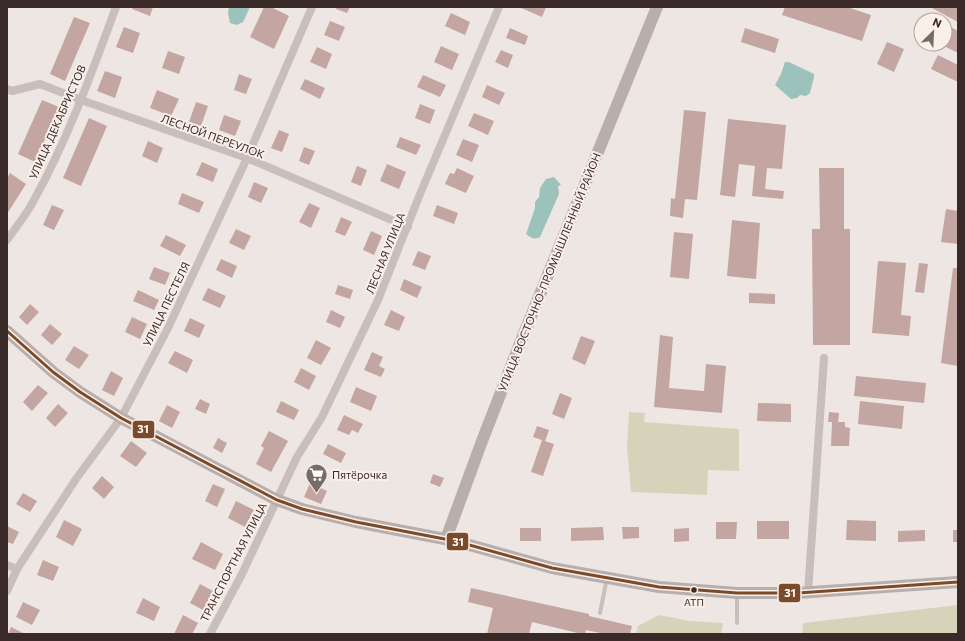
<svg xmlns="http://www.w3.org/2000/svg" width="965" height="641" font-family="Commissioner,sans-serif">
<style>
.green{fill:#d5d4bb}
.water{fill:#9cc3bb}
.building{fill:#c3a5a2}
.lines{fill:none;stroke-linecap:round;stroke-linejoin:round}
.lane{stroke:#c8bebb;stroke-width:4}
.street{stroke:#c8bebb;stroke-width:8}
.secondary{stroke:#b8aeab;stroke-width:12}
.bus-1-casing{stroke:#fbefe9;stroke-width:6}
.bus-1{stroke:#7a4b2a;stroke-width:3}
.bus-dot{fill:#392a28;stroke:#fbefe9;stroke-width:1.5}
.labels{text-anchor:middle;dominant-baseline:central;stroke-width:4;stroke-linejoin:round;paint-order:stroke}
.bus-label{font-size:10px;fill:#392a28;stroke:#fbefe9}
.street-label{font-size:11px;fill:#392a28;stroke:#fbefe9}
.poi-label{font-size:11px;fill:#392a28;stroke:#fbefe9;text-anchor:start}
.line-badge{stroke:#fbefe9;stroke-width:1.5}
.badge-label{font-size:11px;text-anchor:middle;font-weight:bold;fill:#fff}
</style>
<rect width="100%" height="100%" fill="#eee6e2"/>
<g class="green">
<polygon points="629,412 645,413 644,422 739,429 739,471 708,470 707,495 631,492 627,447"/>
<polygon points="958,605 958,634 802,634 803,623"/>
<polygon points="659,615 690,621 723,623 721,634 636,634 638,626"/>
</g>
<g class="water">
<polygon points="229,7 250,7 243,22 237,25 230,23 228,13"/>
<polygon points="785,62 789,62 814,74 814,77 810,93 806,96 800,95 797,98 791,99 775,85 781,74"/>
<path d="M554 177 561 185 558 186 559 194 540 237C534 240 531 238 526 234L535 208V202L539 197 540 188 546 179Z"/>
</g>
<g class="building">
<polygon points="133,7 153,7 150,16 132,9"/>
<polygon points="264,7 271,7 289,16 274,49 250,37"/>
<polygon points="337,7 350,7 347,13 336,9"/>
<polygon points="519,7 546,7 542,17"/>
<polygon points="785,7 847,7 871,15 862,41 782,15"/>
<polygon points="930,7 958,7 958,22"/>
<polygon points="451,13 470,22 465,35 445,26"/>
<polygon points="74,17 90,23 65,81 50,74"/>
<polygon points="330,21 345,27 339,41 324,35"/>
<polygon points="945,24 958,31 958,53 940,44 945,44"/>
<polygon points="124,27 140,33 133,53 116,47"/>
<polygon points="510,28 528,36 525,45 506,38"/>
<polygon points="745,28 779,39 775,53 741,42"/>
<polygon points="887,42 904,49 894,72 877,64"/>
<polygon points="441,46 459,54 452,70 434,62"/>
<polygon points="317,47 332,54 326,69 310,62"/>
<polygon points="501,50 513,55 508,68 495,62"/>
<polygon points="168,51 185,57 179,74 162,68"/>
<polygon points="938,55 958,65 958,82 931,69"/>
<polygon points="105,71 122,77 115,98 97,91"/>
<polygon points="239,74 252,79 246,94 234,90"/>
<polygon points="423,75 446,85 440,97 417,87"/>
<polygon points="305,79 325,88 320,99 300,89"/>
<polygon points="487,85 505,93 499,105 482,97"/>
<polygon points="157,90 179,99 171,116 150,108"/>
<polygon points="42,100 59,107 35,162 18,154"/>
<polygon points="196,102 208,106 201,126 189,122"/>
<polygon points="420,104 435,110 430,124 415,118"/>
<polygon points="684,110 706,112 697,200 685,199 683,218 670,216 671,198 675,199"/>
<polygon points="474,113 494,121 488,135 468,126"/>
<polygon points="224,115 241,121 235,136 219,130"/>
<polygon points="89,118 107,126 81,186 63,178"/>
<polygon points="728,119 786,125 782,169 767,168 765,189 784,191 783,199 752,196 755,166 739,164 735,197 720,195"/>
<polygon points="279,130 289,134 282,152 271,148"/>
<polygon points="400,137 421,145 416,155 396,147"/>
<polygon points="463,139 479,145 472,162 456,155"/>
<polygon points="148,141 163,148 157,163 142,156"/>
<polygon points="304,147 315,151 309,165 299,161"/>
<polygon points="202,162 218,169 213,182 196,175"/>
<polygon points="387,164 406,172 399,189 380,181"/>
<polygon points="357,166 367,170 361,186 351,182"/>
<polygon points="457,168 474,176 466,193 445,184 450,173 454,174"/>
<polygon points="819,168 844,168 844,229 850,229 850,345 813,345 812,229 820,229"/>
<polygon points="10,173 26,184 7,214 7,178"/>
<polygon points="254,182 268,188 261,203 248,197"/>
<polygon points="182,193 204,202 199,213 178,204"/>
<polygon points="309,203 320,208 311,228 299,222"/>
<polygon points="52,205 64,210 54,230 43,225"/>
<polygon points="437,205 458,213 454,224 433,216"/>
<polygon points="946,209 958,211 958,244 941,242"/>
<polygon points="341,217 352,222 345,236 335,232"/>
<polygon points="732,220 760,223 756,279 727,276"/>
<polygon points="236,229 251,236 244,250 229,243"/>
<polygon points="371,231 382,236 374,255 363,250"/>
<polygon points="674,232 693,234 689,279 670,277"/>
<polygon points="166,235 186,245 180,256 160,246"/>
<polygon points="418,251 431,256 425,270 412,265"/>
<polygon points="221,259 237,266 232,278 216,270"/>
<polygon points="878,261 906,263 901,315 911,316 909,336 872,333"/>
<polygon points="919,263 928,264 924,293 915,292"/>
<polygon points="154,267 170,273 165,285 149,279"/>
<polygon points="953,268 958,268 958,366 941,363"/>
<polygon points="404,279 422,287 417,298 400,290"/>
<polygon points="338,285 353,290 350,299 335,294"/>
<polygon points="208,288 226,296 220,308 202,300"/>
<polygon points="138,290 159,300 154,310 133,301"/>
<polygon points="749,293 775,294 775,304 749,303"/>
<polygon points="30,304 39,312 27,325 19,317"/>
<polygon points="331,310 345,317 340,328 326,322"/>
<polygon points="391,310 405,317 399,331 384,325"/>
<polygon points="132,317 147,324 140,339 125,332"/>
<polygon points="190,318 205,325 199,338 184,331"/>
<polygon points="50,324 62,334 52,345 41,335"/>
<polygon points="660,335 673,337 669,388 704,391 706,364 726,366 722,413 654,407"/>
<polygon points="581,336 595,341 585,365 572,359"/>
<polygon points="316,340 331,348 321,365 307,358"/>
<polygon points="74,346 89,355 79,369 65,360"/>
<polygon points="175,351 193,360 187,373 168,363"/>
<polygon points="372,352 383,357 379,366 385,369 381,377 364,370"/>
<polygon points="301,368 316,376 309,390 294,382"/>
<polygon points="111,371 123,378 114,396 102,390"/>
<polygon points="856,376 926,383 924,403 854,396"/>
<polygon points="38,385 48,393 32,411 23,402"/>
<polygon points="356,387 377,396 371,411 350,402"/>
<polygon points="560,393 572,398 564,419 552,414"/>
<polygon points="200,399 210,404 206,414 195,409"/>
<polygon points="281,401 299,410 294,420 276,412"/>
<polygon points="860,401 904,406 902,429 858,424"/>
<polygon points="758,403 791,404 791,422 757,421"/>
<polygon points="58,404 68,413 55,427 46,418"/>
<polygon points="167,405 180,412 172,428 159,421"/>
<polygon points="829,412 839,413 838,422 845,422 845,427 850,428 849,446 831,446 832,422 828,422"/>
<polygon points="344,415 363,424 358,433 352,430 349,435 337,430"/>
<polygon points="537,426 549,430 545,441 554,444 543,476 531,472 542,440 533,437"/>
<polygon points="269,431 288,441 271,472 256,464 264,448 261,446"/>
<polygon points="218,438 227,443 222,453 213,448"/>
<polygon points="131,441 147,453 136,467 120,456"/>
<polygon points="328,444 346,453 341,463 323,454"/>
<polygon points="433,474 444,478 440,487 430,483"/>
<polygon points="102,476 114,487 104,499 92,488"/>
<polygon points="310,483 327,491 321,504 304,497"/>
<polygon points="213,484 225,489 217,507 205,501"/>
<polygon points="23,493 37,501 30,512 16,504"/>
<polygon points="236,501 254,510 245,527 228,518"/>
<polygon points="64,520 82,529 73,546 56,537"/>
<polygon points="847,520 876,521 876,541 846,540"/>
<rect x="757" y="521" width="32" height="18"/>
<polygon points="716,522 737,522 736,539 716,539"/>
<polygon points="7,526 19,532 13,544 7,542"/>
<polygon points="603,527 604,540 571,541 571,528"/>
<polygon points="622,527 639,527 639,538 623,539"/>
<rect x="520" y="528" width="21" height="13"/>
<polygon points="689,528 689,541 674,542 674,529"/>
<polygon points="925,530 925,541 898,542 898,531"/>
<rect x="953" y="530" width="5" height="12"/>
<polygon points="201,542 223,554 215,570 192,559"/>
<polygon points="43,560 59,567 53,581 37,575"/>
<polygon points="200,584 213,591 203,610 190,603"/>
<polygon points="471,588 589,614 589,616 632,626 630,634 605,634 586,630 585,634 582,634 532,622 529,634 487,634 493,608 468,602"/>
<polygon points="143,598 160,607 154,621 136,613"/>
<polygon points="23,602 40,610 32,625 16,617"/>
<polygon points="183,615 198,623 192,634 174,634"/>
<polygon points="11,627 25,634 8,634"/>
</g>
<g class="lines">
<g class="lane">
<polyline points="737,594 737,623"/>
<polyline points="600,613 607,578"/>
</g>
<g class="street">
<polyline points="7,89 12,91 40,84 81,100 247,158 408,227"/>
<path d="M7 240C16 227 27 214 34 200 68 139 92 72 116 7"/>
<polyline points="7,565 17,569"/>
<polyline points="7,591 17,569 76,479 121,418 168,328 247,158 312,7"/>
<polyline points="808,593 824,358"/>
<polyline points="210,634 242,574 297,457 322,417 378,300 420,194 499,7"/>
</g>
<g class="secondary">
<polyline points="7,331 53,372 80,392 121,418 277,500 302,509 356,522 455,541 552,568 659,587 737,593 798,593 958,582"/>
<polyline points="446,539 482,441 523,336 657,7"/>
</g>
<defs>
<polyline id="bus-1" points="7,331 53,372 80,392 121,418 277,500 302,509 356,522 455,541 552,568 659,587 737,593 798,593 958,582"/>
</defs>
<use href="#bus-1" class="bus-1-casing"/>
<use href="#bus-1" class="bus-1"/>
</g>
<defs>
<symbol id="supermarket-pin" viewBox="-11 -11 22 30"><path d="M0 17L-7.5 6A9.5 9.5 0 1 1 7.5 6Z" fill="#786c69" stroke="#fbefe9"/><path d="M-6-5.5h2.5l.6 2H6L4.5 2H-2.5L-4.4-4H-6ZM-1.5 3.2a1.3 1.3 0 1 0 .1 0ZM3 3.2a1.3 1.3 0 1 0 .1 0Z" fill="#fff"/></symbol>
</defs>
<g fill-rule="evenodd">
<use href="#supermarket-pin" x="304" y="462" width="25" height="34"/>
</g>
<circle class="bus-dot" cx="694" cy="590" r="3.5"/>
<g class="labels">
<g class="bus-label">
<text x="694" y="602">АТП</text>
</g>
<g class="street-label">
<text transform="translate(57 122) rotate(-66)">УЛИЦА ДЕКАБРИСТОВ</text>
<text transform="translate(213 136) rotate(20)">ЛЕСНОЙ ПЕРЕУЛОК</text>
<text transform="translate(385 253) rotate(-68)">ЛЕСНАЯ УЛИЦА</text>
<text transform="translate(549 272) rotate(-68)">УЛИЦА ВОСТОЧНО-ПРОМЫШЛЕННЫЙ РАЙОН</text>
<text transform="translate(166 304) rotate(-64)">УЛИЦА ПЕСТЕЛЯ</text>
<text transform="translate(233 562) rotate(-63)">ТРАНСПОРТНАЯ УЛИЦА</text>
</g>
<g class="poi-label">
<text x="332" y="474">Пятёрочка</text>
</g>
</g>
<g class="line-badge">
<rect x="132" y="420" width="23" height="19" rx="4" fill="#7a4b2a"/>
<rect x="446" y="532" width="23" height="19" rx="4" fill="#7a4b2a"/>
<rect x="778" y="583" width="23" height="20" rx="4" fill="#7a4b2a"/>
</g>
<g class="badge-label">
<text x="143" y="433">31</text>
<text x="458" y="546">31</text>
<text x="790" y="597">31</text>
</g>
<rect width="965" height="641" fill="none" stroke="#392a28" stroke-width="16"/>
<g transform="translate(933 32) rotate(24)"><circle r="19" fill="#fbefe9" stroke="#ada09c"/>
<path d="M0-3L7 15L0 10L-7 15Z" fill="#786c69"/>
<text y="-6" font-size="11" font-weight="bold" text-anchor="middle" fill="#392a28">N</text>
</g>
</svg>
